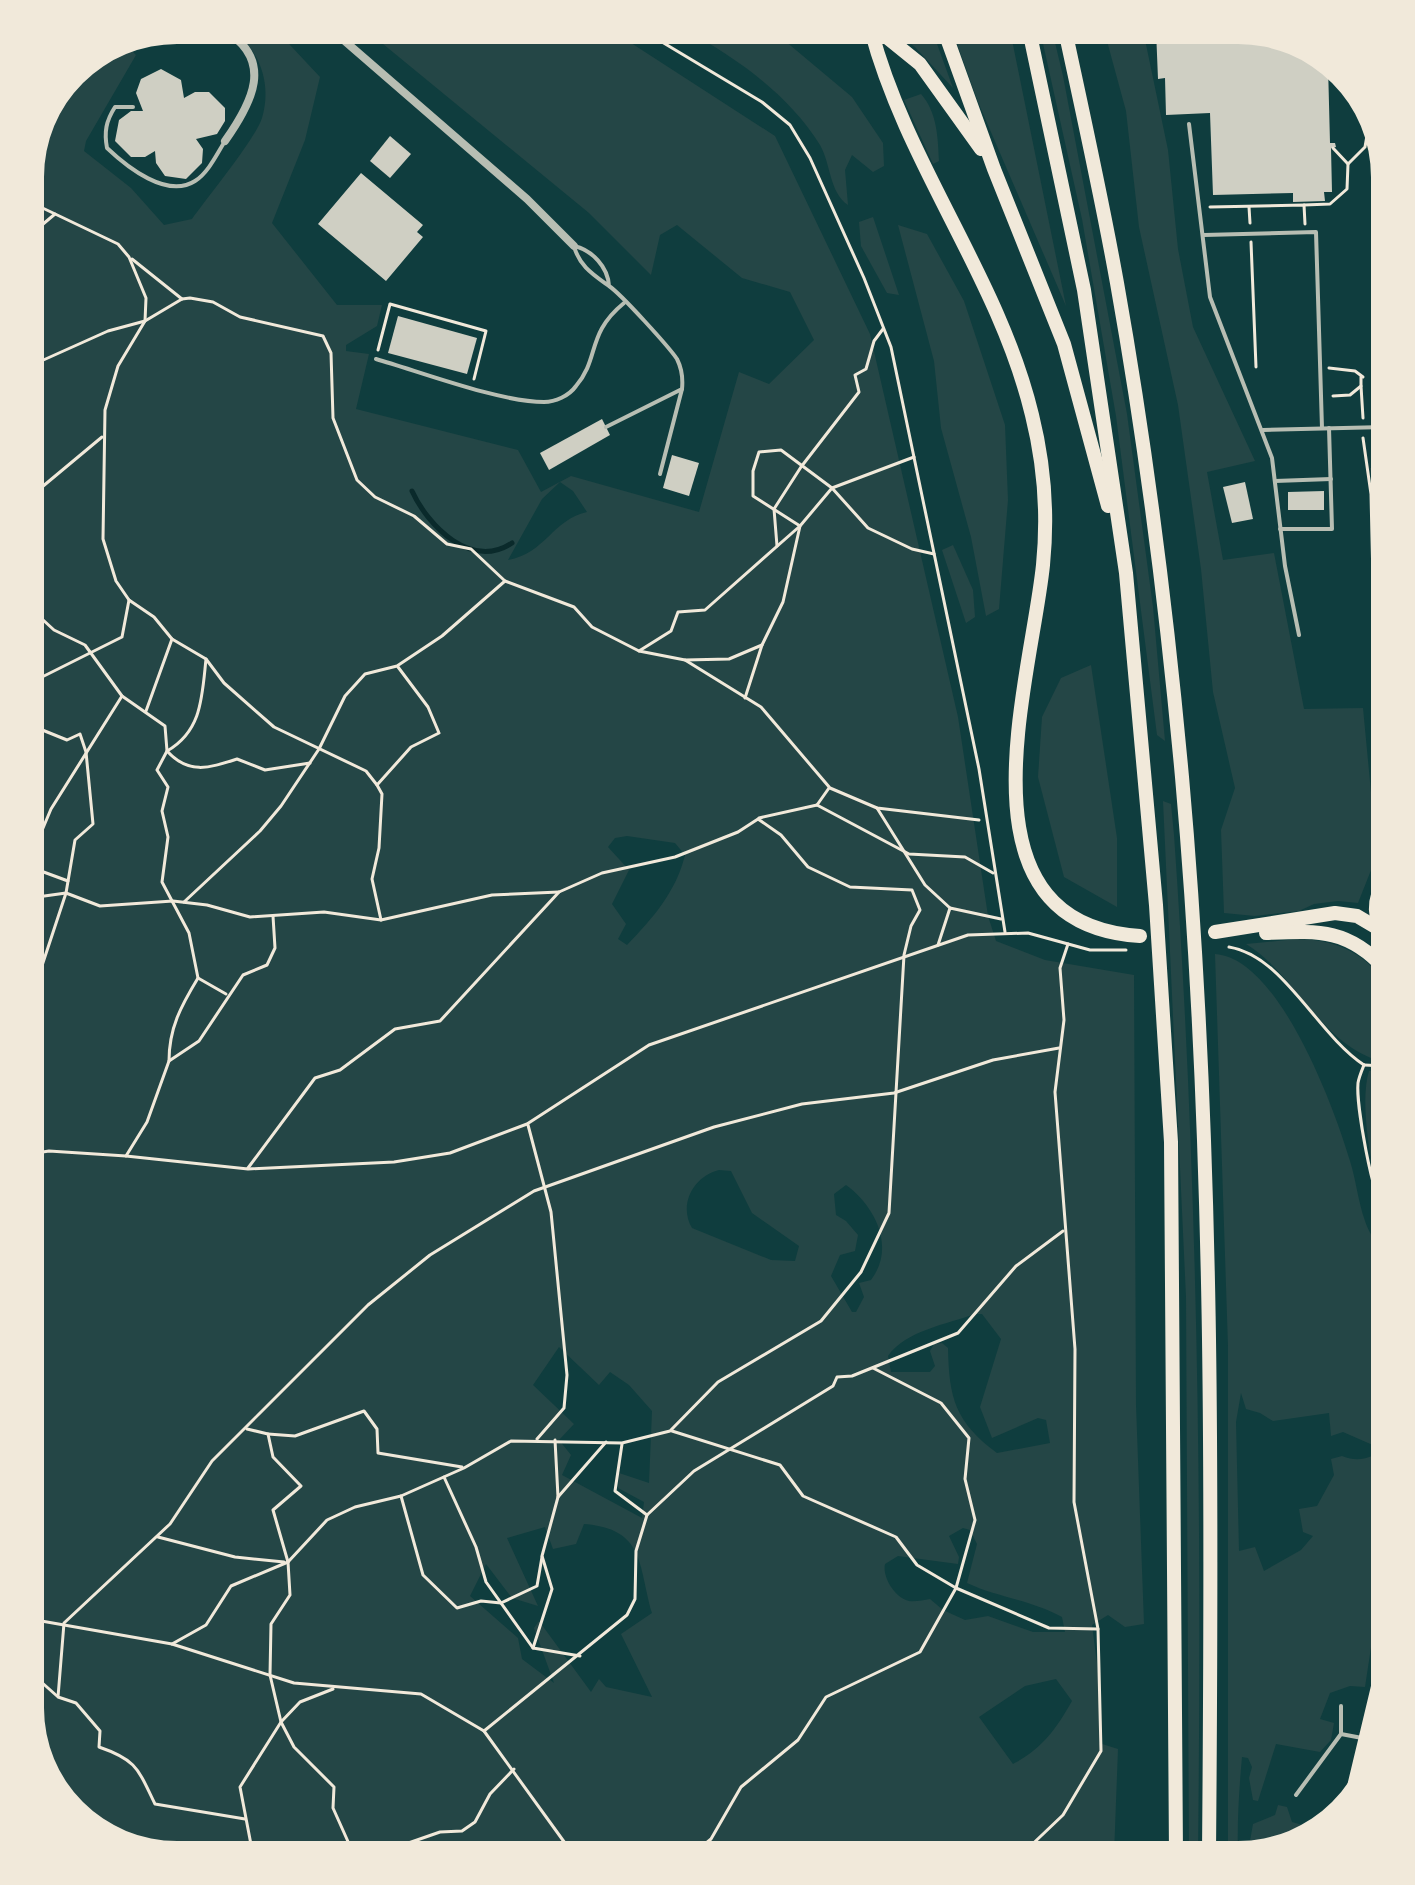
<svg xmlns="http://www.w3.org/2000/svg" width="1415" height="1885" font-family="'IBM Plex Sans',sans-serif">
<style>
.green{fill:#244646;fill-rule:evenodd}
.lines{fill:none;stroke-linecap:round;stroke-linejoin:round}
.stream{stroke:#0a2a2b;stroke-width:5}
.building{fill:#cfcfc3}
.path{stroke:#f1e9da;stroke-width:3}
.service{stroke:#b8beb3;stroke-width:4}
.minor{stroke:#b8beb3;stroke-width:8}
.secondary{stroke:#f1e9da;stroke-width:11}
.primary{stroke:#f1e9da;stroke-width:12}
.motorway{stroke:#f1e9da;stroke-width:14}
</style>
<rect width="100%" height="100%" fill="#0f3d3e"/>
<g class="green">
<path d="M234 30H276L320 77 305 140 272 223 337 305H382L377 326 346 345V351L369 354 356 409 518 450 541 492 571 476 699 512 739 372 769 384 814 340 790 292 742 278 677 225 660 235 651 275 589 213 366 30H611L775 136 870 334 958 717 988 916 996 941 1045 960 1134 975 1136 1405 1144 1624 1125 1627 1108 1615 1092 1625 1100 1686 1099 1743 1118 1749 1114 1855H176L104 1836 54 1789 30 1708V167L45 112 80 67 129 48 136 55 86 141 84 151 131 188 164 225 192 219C207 198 256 138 262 118 272 84 260 52 234 30ZM560 482 573 491 587 512C552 520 546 553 508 560L542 499ZM627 836 675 843 685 855C676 892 653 918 627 945L618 939 626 924 612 904 629 870 608 847 615 838ZM719 1170 731 1171 752 1213 799 1246 795 1261 771 1260 692 1228C678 1204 694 1176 719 1170ZM846 1185C875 1206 896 1247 871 1280L859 1283 864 1297 856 1312H852L831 1276 840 1255 855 1251 858 1235 846 1221 836 1215 834 1194ZM975 1314H982L1001 1339 980 1407 992 1438 1038 1418 1046 1420 1050 1443 997 1453C955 1422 949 1398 948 1348L942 1343 934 1344 930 1351 935 1366 930 1372H891L888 1356C905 1331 947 1324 975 1314ZM559 1347 599 1385 610 1372 629 1385 652 1411 649 1483 619 1473 618 1488 644 1502 642 1518 562 1475 571 1455 559 1440 574 1424 533 1385ZM584 1524C645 1529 638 1564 652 1613L621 1634 652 1697 606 1687 599 1679 591 1692 539 1621 534 1628 554 1683 522 1659 518 1638 470 1596 486 1564 512 1598 538 1606 507 1538 545 1527 553 1549 576 1544ZM963 1528 970 1530 977 1544 967 1583C999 1598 1029 1599 1062 1617L1065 1632H1033L988 1616 965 1620 943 1610 930 1599C924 1600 915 1602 909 1601 895 1598 882 1577 885 1564L898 1556 958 1564 959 1557 949 1536ZM1056 1679 1072 1701C1056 1729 1042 1749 1013 1764L979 1717 1025 1686Z"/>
<path d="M685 30H772L852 97 883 143 884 166 873 172 852 155 845 170 848 205C829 192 831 164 820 145 789 95 736 57 685 30Z"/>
<polygon points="893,30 932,30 953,88 915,47"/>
<polygon points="952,30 1010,30 1066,306 978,102"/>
<polygon points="1040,30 1052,30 1063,76 1127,414 1153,607 1165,741 1157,735 1116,416 1082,219"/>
<polygon points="1104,30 1143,30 1168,150 1178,249 1193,327 1255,461 1207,472 1223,560 1274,553 1304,709 1363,708 1377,855 1358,903 1338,901 1314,904 1299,911 1255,916 1224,913 1221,830 1235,788 1213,692 1201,569 1178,405 1139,227 1126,111"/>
<path d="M921 94C937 112 938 137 939 161L933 164 904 100Z"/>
<polygon points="873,217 899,295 887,293 861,246 859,222"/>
<polygon points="898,225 927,234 964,301 1005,425 1008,500 999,609 986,616 971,537 941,428 934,361"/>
<polygon points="1370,468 1376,468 1383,506 1385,827 1376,508"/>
<polygon points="953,545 973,590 975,617 966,623 942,550"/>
<polygon points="1091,665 1117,838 1117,907 1064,877 1038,777 1042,717 1061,678"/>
<path d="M1163 801 1171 804 1174 835C1198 1174 1202 1515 1198 1855H1189L1186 1297Z"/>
<path d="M1297 939C1333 939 1364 952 1385 982V1062C1323 1049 1297 975 1246 944Z"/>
<path d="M1215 954C1279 958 1334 1107 1350 1161 1356 1180 1358 1201 1365 1221 1372 1242 1383 1245 1385 1270V1555L1365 1687 1350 1686 1330 1693 1320 1719 1334 1723 1331 1740 1320 1752 1276 1744 1258 1801 1253 1800 1249 1778 1252 1767 1248 1758 1242 1757C1239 1790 1237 1822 1238 1855H1228V1346ZM1241 1393 1246 1409 1260 1413 1273 1421 1329 1413 1331 1436 1343 1432 1375 1446V1455C1362 1460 1355 1461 1342 1456L1331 1459 1334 1475 1317 1506 1299 1509 1303 1532 1313 1536 1301 1550 1264 1571 1255 1547 1239 1551 1236 1422Z"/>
<path d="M1373 1070 1385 1072V1207C1371 1177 1359 1102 1369 1071Z"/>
<polygon points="1278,1805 1287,1807 1292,1822 1320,1830 1248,1852 1253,1824 1275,1815"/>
</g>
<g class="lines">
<path class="stream" d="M412 491C428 526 471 570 512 543"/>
</g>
<g class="building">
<polygon points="1156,30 1247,30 1312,50 1328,65 1330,143 1335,143 1336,147 1331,148 1332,192 1324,192 1325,201 1293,202 1293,193 1213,195 1210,113 1166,115 1165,78 1158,79"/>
<polygon points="161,69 181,80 184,98 195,92 209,92 225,108 225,121 217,134 196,139 203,149 202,163 186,179 165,176 156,163 155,151 145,157 131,157 115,141 119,120 131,111 143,111 136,93 141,79"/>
<polygon points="390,136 411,154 390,178 370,161"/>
<polygon points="361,173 423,225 417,232 423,237 386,281 318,224"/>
<polygon points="398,316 477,338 467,374 388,353"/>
<polygon points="602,419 610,435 549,470 540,453"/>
<polygon points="672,455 699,463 689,496 663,488"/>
<polygon points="1245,482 1253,519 1232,523 1223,487"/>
<polygon points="1324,491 1324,510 1288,510 1288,492"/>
</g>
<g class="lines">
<g class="path">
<polyline points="642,30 762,102 790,125 810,158 864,278 891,347 979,769 1005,932"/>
<polyline points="552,34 552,30"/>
<polyline points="1348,164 1365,147 1369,124"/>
<polyline points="30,202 118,244 129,257 146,298 145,321 118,366 105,410 103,539 116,581 129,600 154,617 172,639 206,659 224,683 274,727 366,771 377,785 382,794 379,848 372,879 381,920"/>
<polyline points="1304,205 1330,204 1347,189 1348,164 1333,148"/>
<polyline points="1210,207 1304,205 1305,224"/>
<polyline points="1249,207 1250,223"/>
<polyline points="30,235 55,214"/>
<polyline points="1251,242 1256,367"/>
<polyline points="132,259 182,299"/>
<polyline points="378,350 390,304 486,331 474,379"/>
<polyline points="30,366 108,331 145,321 182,299 190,298 213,302 240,317 323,336 331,353 333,418 357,480 375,497 414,516 447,544 471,549 505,581 574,607 592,627 639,651 685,660 761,707 830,788 877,808 979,820"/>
<polyline points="1329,368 1355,371 1363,377"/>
<polyline points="1361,386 1363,418"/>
<polyline points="1333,396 1350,395 1361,386 1361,377"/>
<polyline points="1363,438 1371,494 1379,839 1385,841"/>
<polyline points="30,497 102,437"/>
<polyline points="777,546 774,509 801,467 859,392 855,375 866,369 874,341 883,329"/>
<path d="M30 608 54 630 85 645 122 696 165 726 167 751 157 770 168 787 162 811 168 837 162 882 189 933 198 978C181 1006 169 1028 169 1061"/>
<polyline points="639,651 671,631 678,612 705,610 800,526 753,496 753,471 759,452 781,450 832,488 868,528 912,549 934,554"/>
<path d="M206 659C202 697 202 731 167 751 189 775 209 768 237 759L265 770 310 763"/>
<polyline points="685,660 729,659 762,645"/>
<polyline points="30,683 122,637 129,600"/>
<polyline points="745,698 762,645 783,602 800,526 832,488 914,457"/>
<polyline points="146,711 172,639"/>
<polyline points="377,785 411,747 439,733 428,707 398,667"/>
<polyline points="817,805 829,788"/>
<polyline points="877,808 925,885 950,908"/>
<polyline points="759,818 817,805 909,854 965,857 993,873"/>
<polyline points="30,859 51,809 122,696"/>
<polyline points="30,867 68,881"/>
<polyline points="30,898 66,893 100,906 173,901 207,905 250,917 324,912 381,920 492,895 559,892 602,873 675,857 738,832 758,819 781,835 808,867 850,887 912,890 920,910 911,926 904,955 889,1213 861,1272 821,1321 718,1382 670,1431 622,1443 511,1441 464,1468 401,1496 355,1507 327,1520 288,1562 290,1595 271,1624 270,1675 281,1722 240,1787 253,1855"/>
<polyline points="184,902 260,831 281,806 319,749 345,696 365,674 397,666 442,636 505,581"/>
<polyline points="938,945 950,908 1001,919"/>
<path d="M1229 947C1284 956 1316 1033 1364 1065"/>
<polyline points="198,978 226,994"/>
<polyline points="30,1002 66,893 75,840 93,824 86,752 80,734 67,740 30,725"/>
<path d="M1364 1065C1362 1070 1359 1077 1358 1083 1356 1104 1372 1198 1385 1212"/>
<polyline points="1364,1065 1385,1066"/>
<polyline points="528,1125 551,1212 567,1375 564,1408 537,1439"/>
<polyline points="30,1154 49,1151 126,1156 248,1169 394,1162 450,1153 527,1124 649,1045 968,935 1028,933 1090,950 1126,950"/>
<polyline points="126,1156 147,1122 169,1061 199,1041 243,975 267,965 275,948 273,916"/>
<polyline points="248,1168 315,1078 340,1070 395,1029 440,1021 559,892"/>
<polyline points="247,1429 268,1434 273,1457 301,1486 273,1510 288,1562"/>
<polyline points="672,1431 780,1465 803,1496 896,1537 917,1565 956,1588 1049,1628 1098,1629"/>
<polyline points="268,1434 295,1436 364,1411 377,1429 378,1453 462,1467"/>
<polyline points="555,1440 558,1497 542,1556 552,1589 533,1648 580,1656"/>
<polyline points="622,1444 615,1491 647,1515"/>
<polyline points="444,1477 476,1547 486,1582 533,1648"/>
<polyline points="401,1496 423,1575 457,1608 481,1601 501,1603 537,1586 542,1557"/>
<polyline points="558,1497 606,1442"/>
<polyline points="158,1537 235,1557 284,1562"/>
<polyline points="30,1619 172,1644 294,1683 421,1694 484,1731 570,1850 577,1855"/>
<polyline points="172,1644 206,1625 231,1586 288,1562"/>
<polyline points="30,1672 57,1696"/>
<polyline points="333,1689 300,1702 281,1722 294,1747 334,1787 333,1808 354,1855"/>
<polyline points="484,1731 627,1615 635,1599 636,1551 647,1515 694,1471 833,1386 837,1377 852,1376 958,1333 1016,1266 1063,1231"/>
<path d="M245 1819 155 1804C138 1769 137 1760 99 1747L100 1731 76 1703 58 1697 64 1623 170 1524 212 1461 368 1305 430 1255 534 1191 714 1127 802 1104 894 1093 993 1060 1059 1048"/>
<polyline points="374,1855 440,1832 462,1831 475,1822 490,1794 514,1769"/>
<polyline points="692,1855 711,1839 741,1787 798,1740 826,1697 920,1652 956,1588 975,1520 965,1479 969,1438 941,1403 873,1368"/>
<polyline points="1021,1855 1063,1815 1101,1751 1098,1629 1074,1502 1075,1349 1055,1092 1064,1020 1060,968 1068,944"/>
</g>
<g class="service">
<path d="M133 107H115C106 121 104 132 107 148 127 167 167 199 195 181 208 173 217 154 225 141"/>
<polyline points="1189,124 1210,297 1272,458 1285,566 1299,635"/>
<polyline points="1204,235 1316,232 1322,428"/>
<path d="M376 359C421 372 500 402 544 402 555 402 569 396 576 386 600 358 586 334 624 303"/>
<path d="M606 427 682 389C683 379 682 369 677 359 669 347 621 294 609 286 594 275 579 266 574 246 592 250 608 267 609 286"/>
<polyline points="1263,430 1385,427"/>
<polyline points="660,474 682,389"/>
<polyline points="1275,481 1331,479"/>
<polyline points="1280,529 1332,529 1329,428"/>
<polyline points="1341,1734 1341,1706"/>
<polyline points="1296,1795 1341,1734 1362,1738"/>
</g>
<g class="minor">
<path d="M224 30C275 60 252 103 225 141"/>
<polyline points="332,30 527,199 574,246"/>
</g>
<polyline class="secondary" points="1350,1797 1385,1651"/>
<g class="primary">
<polyline points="1385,410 1379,293 1385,248"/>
<path d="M1385 939C1373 920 1370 899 1385 881"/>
</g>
<g class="motorway">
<path d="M871 30C907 166 999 278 1032 415 1044 463 1048 515 1043 565 1031 682 950 924 1140 936"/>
<polyline points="878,30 920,64 981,149"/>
<polyline points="944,30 994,169 1064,344 1108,506"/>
<polyline points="1029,30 1084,290 1126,573 1156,905 1171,1142 1176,1855"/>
<path d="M1065 30C1083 114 1102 199 1117 283 1146 446 1167 612 1182 777 1214 1135 1212 1496 1209 1855"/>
<polyline points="1215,932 1335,913 1357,916 1379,929"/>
<path d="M1266 933C1317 931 1348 928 1385 969"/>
</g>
</g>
<path d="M0 0H1415V1885H0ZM177 44H1238A133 133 0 0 1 1371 177V1708A133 133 0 0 1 1238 1841H177A133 133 0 0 1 44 1708V177A133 133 0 0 1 177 44Z" fill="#f1e9da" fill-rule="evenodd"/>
</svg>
